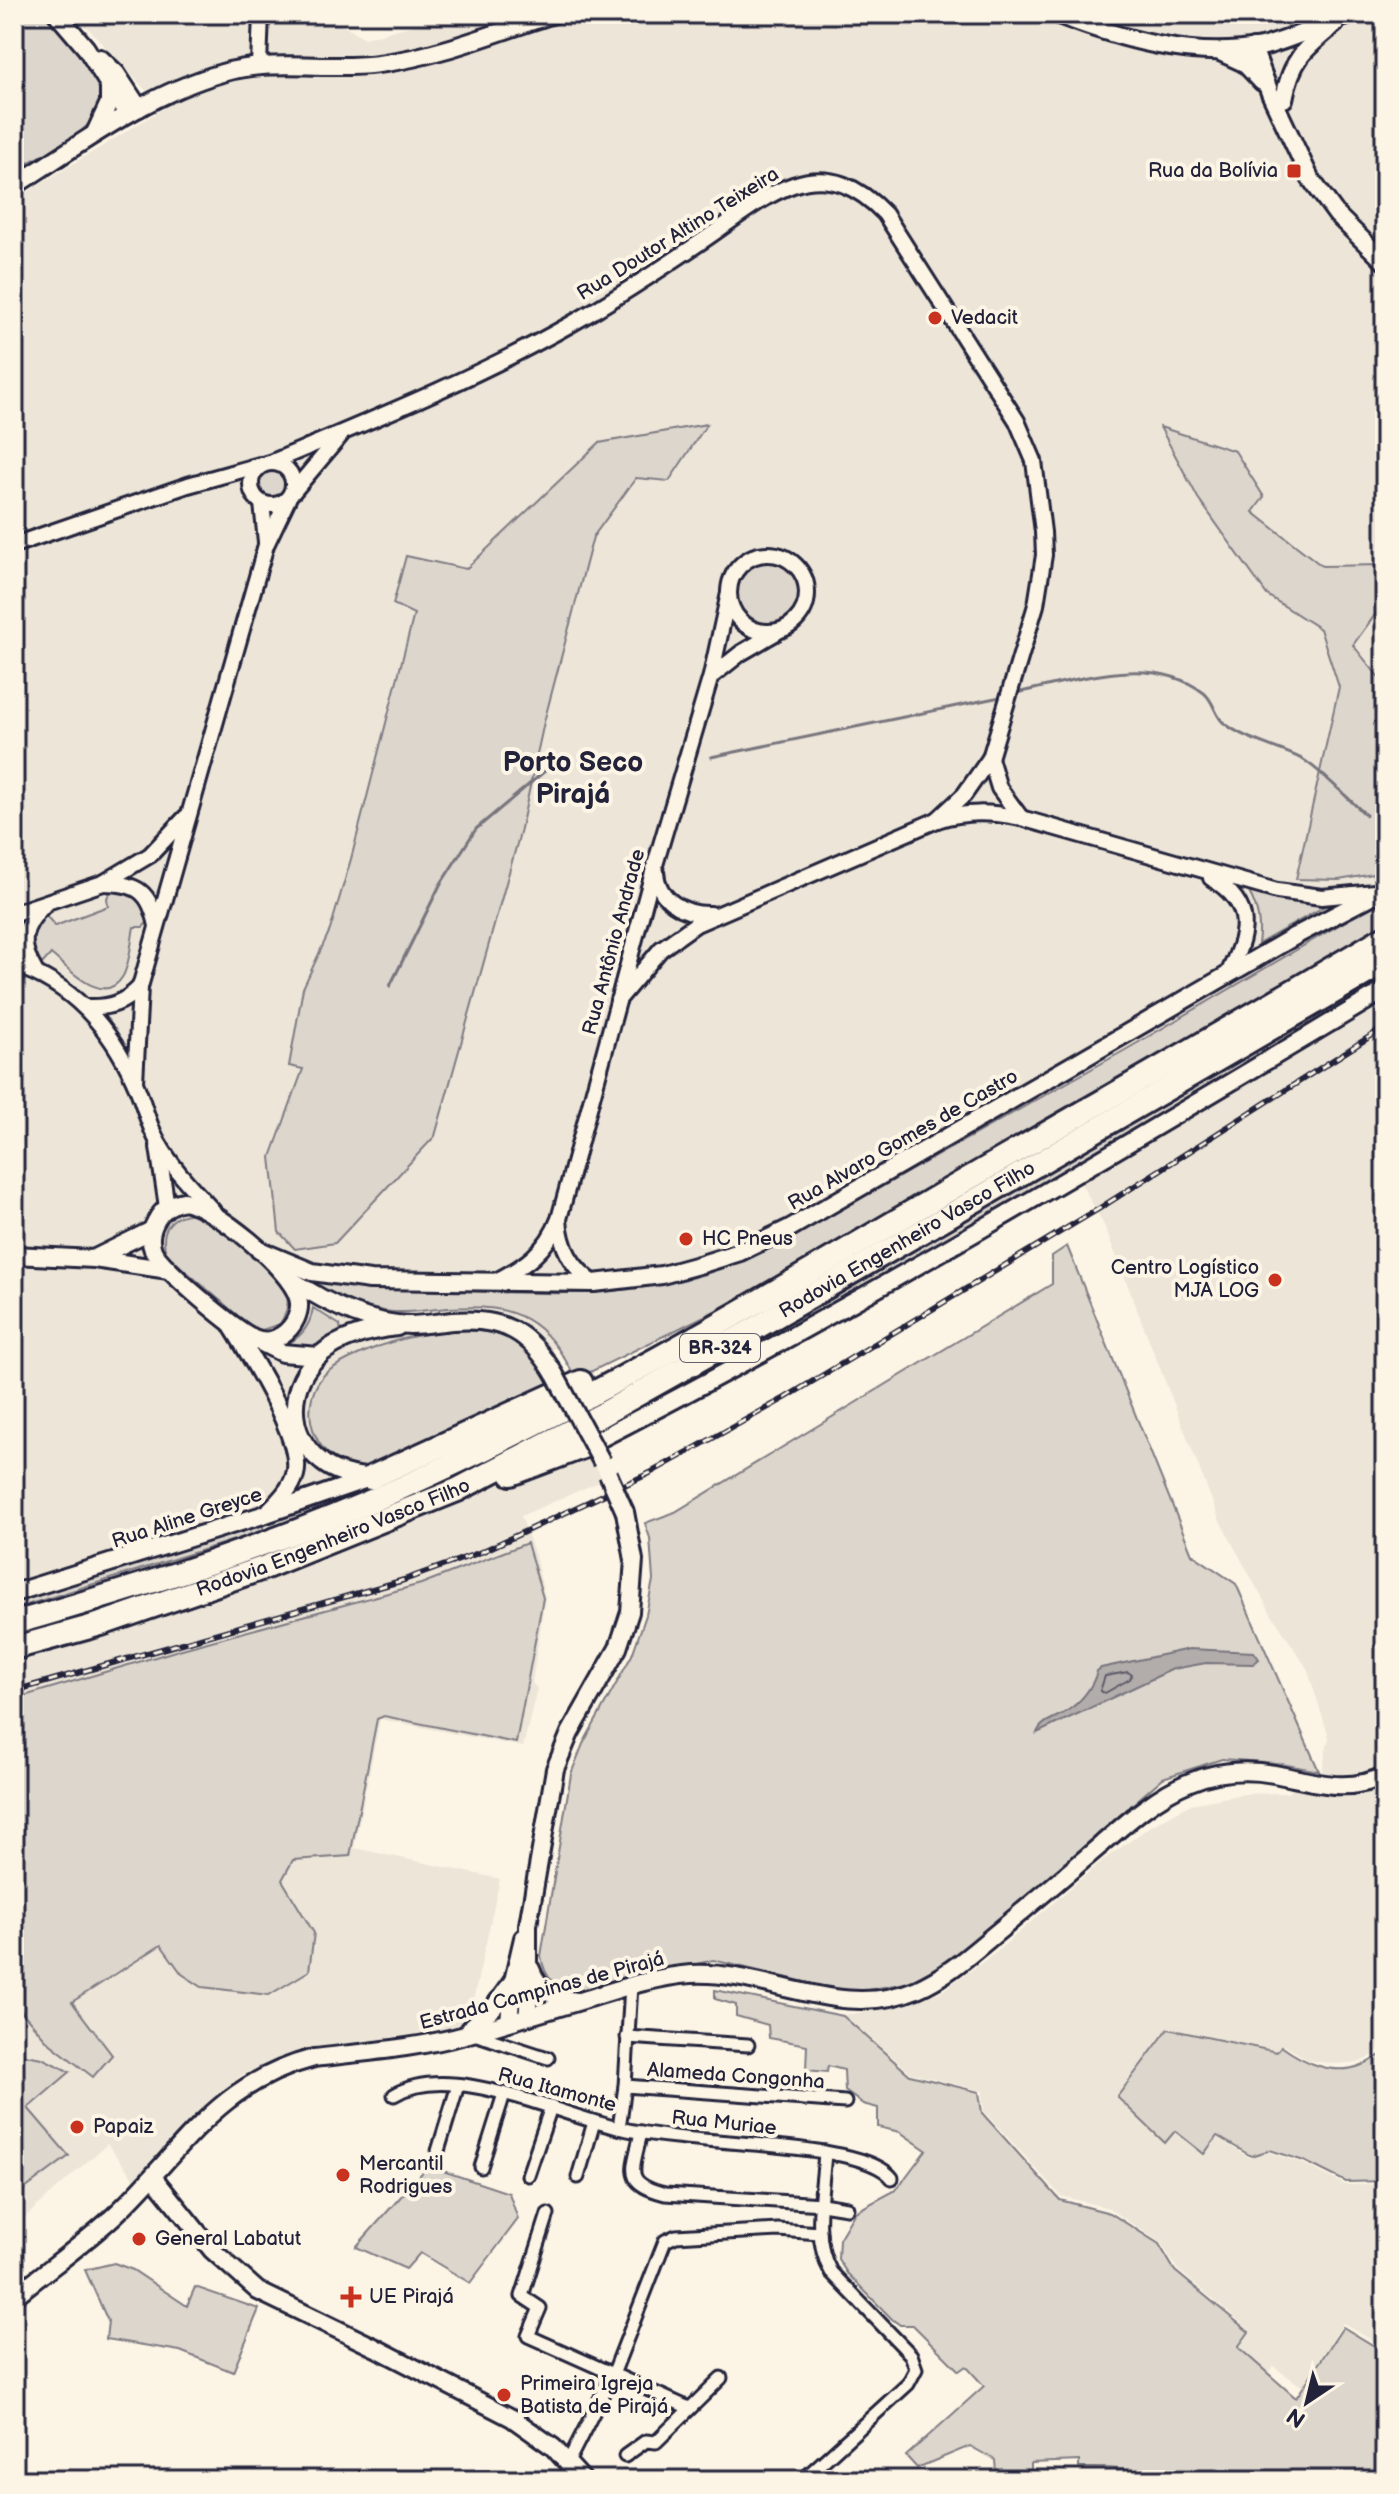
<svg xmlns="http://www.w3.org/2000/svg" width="1399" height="2494" font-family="'Balsamiq Sans',sans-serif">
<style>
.built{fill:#ece5d8}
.green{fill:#dcd6cc;stroke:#7f7c84;stroke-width:2}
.water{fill:#b2adab;stroke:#78757e;stroke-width:2}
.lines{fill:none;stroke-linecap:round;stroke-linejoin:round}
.shore{stroke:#5c5a68;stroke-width:2}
.stream{stroke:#78757e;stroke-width:3}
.minor-casing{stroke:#22223b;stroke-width:17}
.tertiary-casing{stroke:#22223b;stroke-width:20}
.secondary-casing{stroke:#22223b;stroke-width:22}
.motorway-casing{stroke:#22223b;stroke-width:28}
.minor{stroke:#fcf5e5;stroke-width:11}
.tertiary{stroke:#fcf5e5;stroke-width:14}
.secondary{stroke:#fcf5e5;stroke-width:16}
.motorway{stroke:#fcf5e5;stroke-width:22}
.rail-casing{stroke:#22223b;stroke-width:6}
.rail{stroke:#fcf5e5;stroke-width:3;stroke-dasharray:9;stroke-linecap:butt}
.secondary-bridge-casing{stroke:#22223b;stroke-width:22;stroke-linecap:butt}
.secondary-bridge{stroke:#fcf5e5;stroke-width:16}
.poi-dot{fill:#c8321e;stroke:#fcf5e5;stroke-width:3}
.labels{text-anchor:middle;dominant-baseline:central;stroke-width:8;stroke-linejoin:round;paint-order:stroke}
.shield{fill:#fcf5e5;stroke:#63616e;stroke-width:2}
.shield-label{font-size:18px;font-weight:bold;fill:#22223b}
.poi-label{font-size:20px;fill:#22223b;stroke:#fcf5e5;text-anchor:start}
.street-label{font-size:20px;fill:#22223b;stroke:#fcf5e5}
.district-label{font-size:28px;font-weight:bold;fill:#22223b;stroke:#fcf5e5}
</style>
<rect width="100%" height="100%" fill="#fcf5e5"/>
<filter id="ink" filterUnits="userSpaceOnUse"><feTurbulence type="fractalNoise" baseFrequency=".0125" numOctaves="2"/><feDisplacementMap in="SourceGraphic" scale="16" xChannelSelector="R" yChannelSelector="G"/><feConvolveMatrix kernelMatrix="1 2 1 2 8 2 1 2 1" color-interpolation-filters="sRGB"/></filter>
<g filter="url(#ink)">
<polygon class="built" points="75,14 321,14 365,38 455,14 1385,14 1385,2044 1374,2055 1360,2062 1334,2064 1309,2060 1282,2044 1277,2051 1168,2028 1115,2097 1165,2144 1175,2132 1204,2155 1217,2138 1250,2158 1268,2152 1302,2163 1345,2185 1385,2184 1385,2359 1381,2346 1343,2323 1303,2387 1273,2366 1268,2373 1239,2347 1251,2331 1178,2270 1161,2243 1109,2208 1061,2196 983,2110 985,2106 982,2102 983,2091 911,2073 844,2015 904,2006 942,1991 994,1954 1102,1861 1148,1828 1191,1804 1244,1794 1288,1793 1322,1772 1329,1737 1307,1668 1270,1612 1220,1521 1104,1225 1025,1082 757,1234 682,1261 630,1273 556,1277 559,1318 558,1346 538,1357 603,1480 521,1516 534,1552 545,1598 532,1683 537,1688 523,1747 380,1719 354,1848 500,1879 469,2019 464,2026 297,2052 241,2075 136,2181 107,2144 14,2227 14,200 163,109"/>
<g class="green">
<path d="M14 14H46C61 31 89 57 97 77 118 127 47 153 14 169Z"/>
<polygon points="707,424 669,481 636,478 593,537 544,722 520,833 435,1136 335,1243 295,1249 279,1232 271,1157 303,1069 289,1066 303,988 330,930 351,859 414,614 393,604 406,556 466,569 599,443"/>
<polygon points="1160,427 1235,451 1264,497 1253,512 1322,566 1383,565 1385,567 1385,617 1377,612 1353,645 1385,685 1385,872 1339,880 1296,879 1339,687 1320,629 1267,595 1198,498"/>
<circle cx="271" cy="484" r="15"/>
<circle cx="768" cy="593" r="33"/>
<path d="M116 890C135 892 146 902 148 922L143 927H134C131 942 130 963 123 976 104 1009 67 967 51 954L43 963 37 962 33 956 29 937 44 913 55 926 108 906 107 898 110 892Z"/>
<path d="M1249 892 1289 902 1325 906 1258 944C1261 924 1258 909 1249 892Z"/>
<path d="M1385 898V923L729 1304 576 1379C545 1319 517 1303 449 1308 431 1309 412 1313 393 1312 361 1309 335 1296 308 1280 355 1288 401 1288 449 1290 535 1294 621 1299 705 1274 734 1265 762 1252 790 1238L1127 1049Z"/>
<polygon points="1385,974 1385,983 770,1343 580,1443 580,1439 693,1383 694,1376 837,1296"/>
<path d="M197 1213 210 1219 281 1280C290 1297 290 1307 280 1324L262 1330 251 1327 166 1254C159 1228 171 1214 197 1213Z"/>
<path d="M1067 1246 1192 1554 1236 1584 1319 1771 1276 1763 1222 1759 1163 1778 959 1955 911 1982 851 1993 713 1960 578 1993C556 1990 544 1978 541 1956L571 1774 583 1744 632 1655 646 1615 653 1580 650 1538 645 1523 675 1512 1052 1284V1256Z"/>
<path d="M313 1308 340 1325 341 1332C328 1353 302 1348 281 1348 299 1339 310 1328 313 1308Z"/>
<path d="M464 1330C521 1334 528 1341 553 1390L372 1468C362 1468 352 1468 342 1463 309 1448 299 1401 325 1374 331 1368 343 1362 351 1358 392 1339 419 1333 464 1330Z"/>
<polygon points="263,1522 263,1531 14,1609 14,1601"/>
<polygon points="527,1543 543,1598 516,1743 384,1716 377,1719 350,1856 293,1860 282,1880 314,1933 309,1971 269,1995 202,1987 182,1974 161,1945 72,2002 112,2055 93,2077 48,2042 14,2003 14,1699 182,1649 421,1584"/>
<path d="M715 1990 843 2016 910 2075 979 2092 982 2113 1060 2200 1110 2213 1159 2244 1175 2271 1249 2332 1238 2347 1296 2398 1343 2327 1379 2349 1385 2371V2480H1151C1129 2466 1104 2468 1079 2468V2461L1031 2463V2470L996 2473 995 2460 970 2446 917 2468 906 2456 984 2386 966 2366 959 2371 913 2325H900L892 2319 847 2273 838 2259 839 2239 855 2212 896 2190 926 2150 900 2132 878 2127V2108L863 2104 845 2091 844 2070 828 2066 827 2072 806 2070 807 2045 769 2038 768 2025 736 2016V2005L715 1999Z"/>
<path d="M1168 2029 1277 2052 1281 2046C1303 2062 1334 2077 1362 2065 1370 2062 1377 2056 1385 2053V2181L1346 2182 1304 2161 1270 2150 1251 2156 1217 2136 1204 2154 1175 2131 1165 2143 1117 2097Z"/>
<polygon points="14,2053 42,2058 70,2072 28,2108 69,2156 14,2197"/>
<polygon points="428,2166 509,2193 518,2219 470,2283 420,2253 406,2269 356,2247"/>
<polygon points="114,2263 133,2270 187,2306 195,2287 259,2309 233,2372 180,2351 106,2339 108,2321 85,2270"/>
</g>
<path class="water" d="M1189 1649 1254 1652 1259 1659 1253 1664 1206 1663 1173 1669 1037 1733C1042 1720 1056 1719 1067 1711 1081 1702 1093 1687 1097 1671L1101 1668Z"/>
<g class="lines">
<polygon class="shore" points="1128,1672 1132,1675 1130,1679 1105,1693 1100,1691 1105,1676"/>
<g class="stream">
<path d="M1016 693C1076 681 1151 652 1204 693 1214 701 1215 716 1224 723 1245 740 1278 747 1302 759 1320 769 1349 800 1366 815"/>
<polyline points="711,757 1005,696"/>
<polyline points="390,986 440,885 476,829 552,765"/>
</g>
<defs>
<g id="minor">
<polyline points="1313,14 1317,26"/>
<polyline points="471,2033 548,2058"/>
<polyline points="627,2037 748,2045"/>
<polyline points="625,2086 845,2102"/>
<path d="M394 2095C451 2060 558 2115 618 2128 669 2139 724 2141 776 2146 805 2149 874 2155 892 2178"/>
<polyline points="619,2128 625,2086 631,1985"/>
<path d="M641 2132C634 2169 621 2183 665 2194L822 2204 847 2208"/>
<polyline points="438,2151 458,2085"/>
<polyline points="481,2167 504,2094"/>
<polyline points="528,2175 551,2107"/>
<polyline points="578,2177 594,2122"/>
<polyline points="548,2214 522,2296 540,2308 528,2336 689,2408"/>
<polyline points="625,2456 646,2441 656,2442 721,2378"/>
<polyline points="568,2462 614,2372 665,2241 676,2236 778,2230 820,2233"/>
<path d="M806 2477 908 2384 916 2369 911 2355 831 2272C811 2238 823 2189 825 2152"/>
</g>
<g id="tertiary">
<polyline points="259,65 261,14"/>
<path d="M272 462C372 420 476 378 571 324 617 298 661 269 705 239 732 221 761 196 793 185 830 172 859 187 885 214L1017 421 1034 461 1043 532 1044 555 1036 605 990 758 964 795 937 820"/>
<circle cx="272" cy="484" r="21"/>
<polyline points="293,492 341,435"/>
<polyline points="262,503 266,542"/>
<polyline points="14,545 188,485 260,465"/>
<circle cx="768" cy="593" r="39"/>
<polyline points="712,676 741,653 777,632"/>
<polyline points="990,758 999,788 1021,818"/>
<path d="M656 871C657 900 684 915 711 914"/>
<path d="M1211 878C1257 906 1247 935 1227 976"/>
<path d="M103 883C138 883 150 892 157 926"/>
<polyline points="14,913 103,883 150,855 186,817"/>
<path d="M14 965C71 983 110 1027 134 1081 144 1101 147 1124 159 1144 173 1169 194 1190 213 1211"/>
<path d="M35 971C19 944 21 928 44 905"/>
<path d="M618 1000 661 949 696 924 937 820C966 811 991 812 1021 818L1277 891 1322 897 1375 892"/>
<path d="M87 1007C110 1008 124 1003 140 987"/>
<polyline points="135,1082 140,987 266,545 288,499"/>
<polyline points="158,1147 167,1207"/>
<path d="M559 1220C561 1247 571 1267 594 1283"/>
<path d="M494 1282C524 1267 547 1251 559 1219L655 865 711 676 729 593"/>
</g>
<g id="secondary">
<polyline points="57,14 86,48 127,114"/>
<path d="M1056 14C1118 38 1194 61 1261 47 1292 40 1322 23 1354 14"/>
<polyline points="1253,48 1270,93 1310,178 1337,215 1385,262"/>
<polyline points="1220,52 1244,63 1262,82"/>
<polyline points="100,58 116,73 139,108"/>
<path d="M1284 99C1291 60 1304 49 1335 24"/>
<polyline points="95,133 109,103 109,83"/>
<path d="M14 186C81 144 145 95 222 73 278 57 330 72 385 63 442 55 499 31 554 14"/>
<path d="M184 1201C214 1207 290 1268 298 1298 302 1311 294 1327 282 1335 274 1341 263 1342 254 1338 236 1331 159 1266 153 1250 149 1240 151 1230 156 1221 162 1209 172 1203 184 1201Z"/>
<polyline points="259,1250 312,1272 370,1280 594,1283 662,1275 702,1264 740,1252 790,1228 1295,936 1385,889"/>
<polyline points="14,1255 94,1259 169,1270"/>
<polyline points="95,1258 152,1230"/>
<path d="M290 1279C324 1302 367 1324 410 1325 424 1325 439 1322 453 1321 504 1317 530 1332 555 1375"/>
<path d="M232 1326C250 1355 305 1441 295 1475 291 1489 280 1500 270 1510"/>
<polyline points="256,1340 282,1353 319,1356"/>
<path d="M588 1445C860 1305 1123 1147 1385 990"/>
<path d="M369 1478C352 1475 335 1473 322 1462 285 1434 287 1383 321 1354 341 1337 371 1330 397 1327"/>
<polyline points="14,1593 266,1514 370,1478"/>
<path d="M531 1969C538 1990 556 1999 577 2001"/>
<polyline points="528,2016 528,1925 555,1769 570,1733 618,1648 630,1612 634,1560 625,1512"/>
<polyline points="509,2021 513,1981 523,1938"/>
<polyline points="469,2029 494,2007 512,1982"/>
<polyline points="153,2177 212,2250 258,2291 376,2348 512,2418 553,2447 583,2480"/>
<path d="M14 2297C49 2268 86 2243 119 2211 185 2147 218 2083 314 2058 366 2052 419 2048 469 2034 506 2023 543 2012 580 2001 616 1990 652 1977 691 1974 768 1970 840 2022 917 1989 949 1975 973 1952 1000 1930 1034 1902 1068 1873 1102 1844 1128 1821 1157 1795 1190 1782 1217 1771 1246 1769 1274 1774 1312 1781 1348 1795 1385 1775"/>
</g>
<g id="motorway">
<polyline points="511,1474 588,1445"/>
<polyline points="370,1478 581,1382"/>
<path d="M14 1623C145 1586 276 1544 401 1488 586 1405 762 1300 937 1197 1086 1110 1237 1025 1385 937"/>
<path id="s1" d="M14 1648 101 1624 266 1567 457 1490 601 1415 754 1329 1385 962"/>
</g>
</defs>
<use href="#minor" class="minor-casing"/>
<use href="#tertiary" class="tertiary-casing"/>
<use href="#secondary" class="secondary-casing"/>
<use href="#motorway" class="motorway-casing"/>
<use href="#minor" class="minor"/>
<use href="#tertiary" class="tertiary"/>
<use href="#secondary" class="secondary"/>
<use href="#motorway" class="motorway"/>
<defs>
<polyline id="rail" points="14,1691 404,1580 481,1552 650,1473 785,1398 1100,1208 1385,1027"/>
</defs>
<use href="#rail" class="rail-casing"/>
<use href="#rail" class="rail"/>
<defs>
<g id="secondary-bridge">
<polyline points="555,1375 602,1462"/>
<polyline points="608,1474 625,1512"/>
</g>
</defs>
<use href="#secondary-bridge" class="secondary-bridge-casing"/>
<use href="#secondary-bridge" class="secondary-bridge"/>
</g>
</g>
<g class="poi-dot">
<rect x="1286" y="163" width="16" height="16" rx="4"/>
<circle cx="935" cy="318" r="8"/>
<circle cx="686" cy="1239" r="8"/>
<circle cx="1275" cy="1280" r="8"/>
<circle cx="77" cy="2127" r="8"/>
<circle cx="343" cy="2175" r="8"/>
<circle cx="139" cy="2239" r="8"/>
<path d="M347 2285h8v8h8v8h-8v8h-8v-8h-8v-8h8z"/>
<circle cx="504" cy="2395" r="8"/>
</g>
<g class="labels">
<rect class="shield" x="680" y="1334" width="80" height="28" rx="6"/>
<g class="shield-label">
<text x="720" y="1348">BR-324</text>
</g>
<g class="poi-label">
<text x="1278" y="171" text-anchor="end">Rua da Bolívia</text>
<text x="951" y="318">Vedacit</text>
<text x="702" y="1239">HC Pneus</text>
<text x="1259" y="1268" text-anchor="end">Centro Logístico<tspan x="1259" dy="23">MJA LOG</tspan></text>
<text x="93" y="2127">Papaiz</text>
<text x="359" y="2164">Mercantil<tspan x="359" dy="23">Rodrigues</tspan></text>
<text x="155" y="2239">General Labatut</text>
<text x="369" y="2297">UE Pirajá</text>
<text x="520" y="2384">Primeira Igreja<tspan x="520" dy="23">Batista de Pirajá</tspan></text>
</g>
<g class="street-label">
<text transform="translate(678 234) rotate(-32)">Rua Doutor Altino Teixeira</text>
<text transform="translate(614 942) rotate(-75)">Rua Antônio Andrade</text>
<text transform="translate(903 1140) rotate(-30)">Rua Alvaro Gomes de Castro</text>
<text stroke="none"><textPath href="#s1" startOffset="986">Rodovia Engenheiro Vasco Filho</textPath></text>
<text transform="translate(187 1518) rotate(-18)">Rua Aline Greyce</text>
<text stroke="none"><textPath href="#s1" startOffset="338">Rodovia Engenheiro Vasco Filho</textPath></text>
<text transform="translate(542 1991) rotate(-15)">Estrada Campinas de Pirajá</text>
<text transform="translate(736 2076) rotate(4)">Alameda Congonha</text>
<text transform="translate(557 2090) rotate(15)">Rua Itamonte</text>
<text transform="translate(724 2123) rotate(6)">Rua Muriae</text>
</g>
<g class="district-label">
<text x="573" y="762">Porto Seco<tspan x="573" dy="32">Pirajá</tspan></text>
</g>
</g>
<rect width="1399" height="2494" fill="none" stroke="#fcf5e5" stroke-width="48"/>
<rect x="24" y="24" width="1351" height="2446" fill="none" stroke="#22223b" stroke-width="3" filter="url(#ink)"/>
<g transform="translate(1307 2402) rotate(215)" stroke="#fcf5e5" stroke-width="6" paint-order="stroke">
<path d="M0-6L14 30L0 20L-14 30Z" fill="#22223b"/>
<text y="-12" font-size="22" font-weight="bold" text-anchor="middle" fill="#22223b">N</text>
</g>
</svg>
